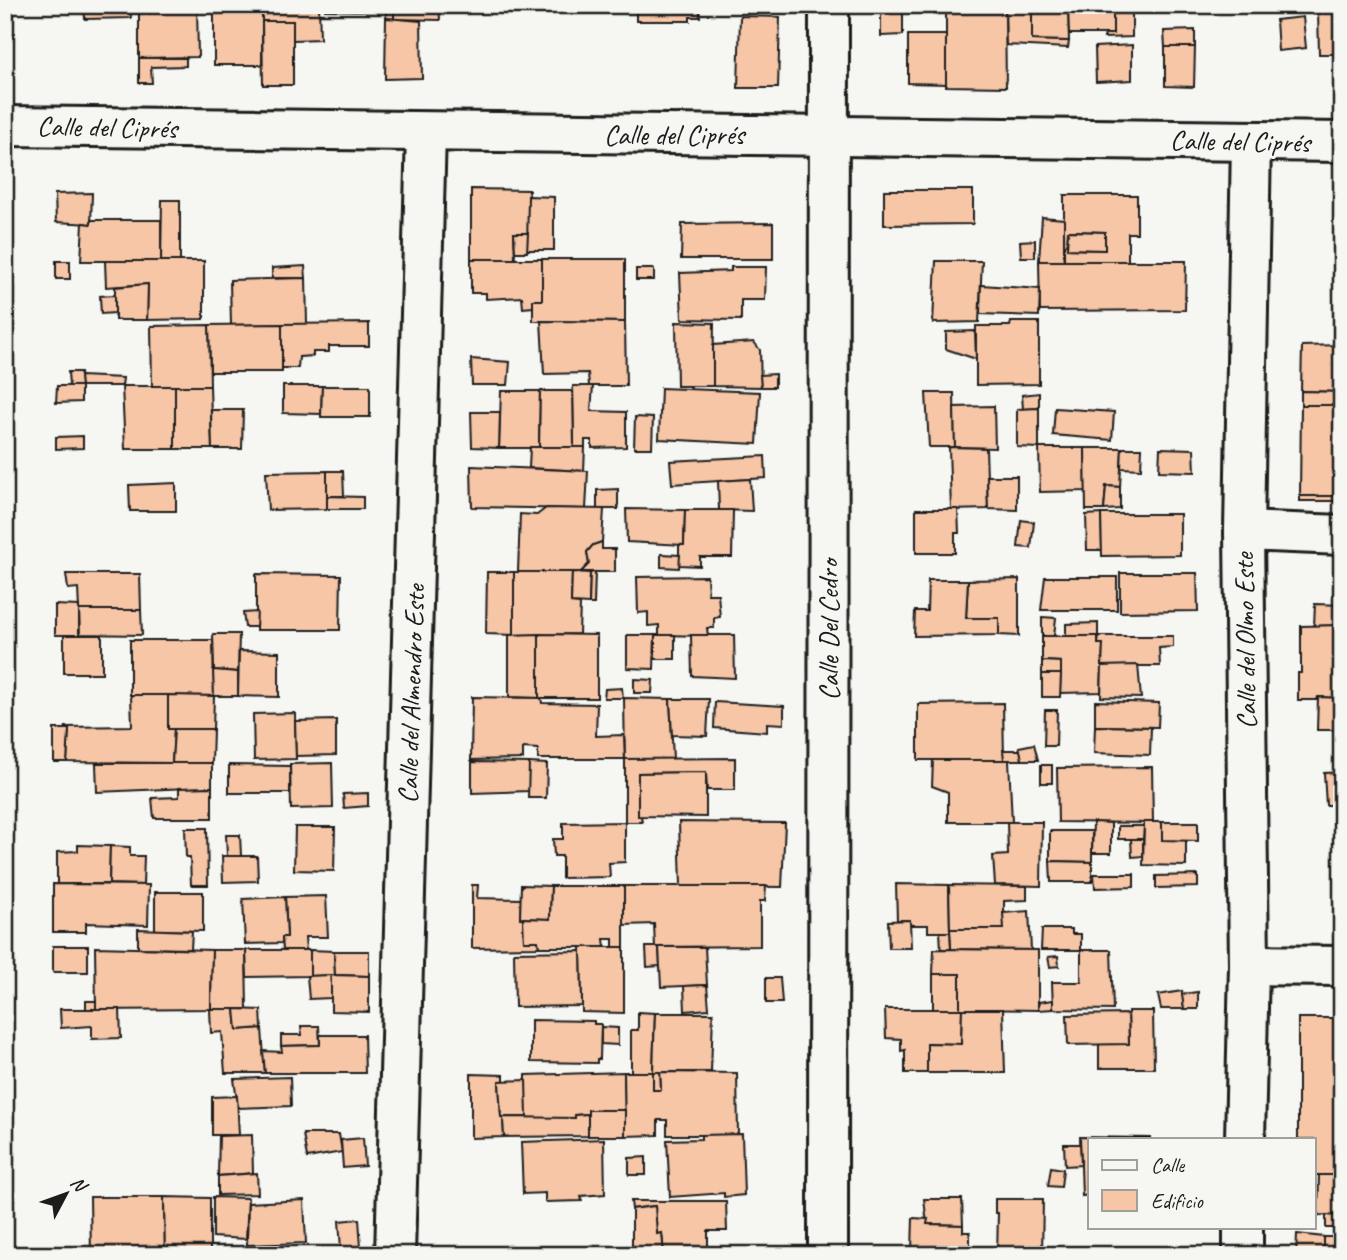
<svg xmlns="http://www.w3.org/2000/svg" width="1347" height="1260" font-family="Caveat,sans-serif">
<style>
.building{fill:#f7c6a7;stroke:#1c1c1c;stroke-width:2;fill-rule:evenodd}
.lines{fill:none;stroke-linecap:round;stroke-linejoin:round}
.minor-casing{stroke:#1c1c1c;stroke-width:44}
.minor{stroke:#f6f6f2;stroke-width:38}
.labels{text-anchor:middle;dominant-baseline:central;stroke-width:6;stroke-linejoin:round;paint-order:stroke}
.street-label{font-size:28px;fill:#1c1c1c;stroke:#f6f6f2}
</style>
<rect width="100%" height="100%" fill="#f6f6f2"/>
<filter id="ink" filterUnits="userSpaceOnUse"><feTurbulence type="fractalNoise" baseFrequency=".0143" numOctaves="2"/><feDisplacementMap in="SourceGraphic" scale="14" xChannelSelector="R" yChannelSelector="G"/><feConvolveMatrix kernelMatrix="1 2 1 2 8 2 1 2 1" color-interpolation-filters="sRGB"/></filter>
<g filter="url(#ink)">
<g class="building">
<polygon points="84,5 130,5 131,18 85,19"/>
<polygon points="139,5 197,5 198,57 139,58"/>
<rect x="214" y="5" width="48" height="60"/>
<polygon points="262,5 319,5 320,39 293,40 293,21 262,21"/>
<polygon points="325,5 386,5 386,11 325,10"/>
<polygon points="386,5 394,5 394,19 386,18"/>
<polygon points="394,5 439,5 440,20 394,19"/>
<polygon points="454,5 511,5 511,11 454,7"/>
<polygon points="636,5 700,5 700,17 690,17 690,21 636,21"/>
<polygon points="1005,5 1006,87 946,86 946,5"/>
<polygon points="1005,5 1032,5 1032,40 1069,41 1068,48 1006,45"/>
<polygon points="1032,5 1068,5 1069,41 1032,40"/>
<polygon points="1068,5 1132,5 1132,8 1068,6"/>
<polygon points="1182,5 1195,5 1195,11 1182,12"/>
<polygon points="1319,5 1342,5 1342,11 1318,11"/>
<polygon points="903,6 903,35 881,36 881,7"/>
<polygon points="1068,6 1113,8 1113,34 1069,34"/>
<polygon points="1113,8 1132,8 1132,37 1104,38 1105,34 1113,34"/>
<polygon points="1318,11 1342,11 1342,54 1319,54"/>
<polygon points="740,16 780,17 778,88 738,88"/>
<polygon points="1303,17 1306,48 1278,51 1276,20"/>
<polygon points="386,18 421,21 422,78 385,79"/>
<polygon points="262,21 293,21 293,85 263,85"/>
<polygon points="1195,30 1195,47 1165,47 1164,31"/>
<polygon points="908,35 946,35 946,84 908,83"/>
<polygon points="1132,45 1132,80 1096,82 1095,47"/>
<polygon points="1165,47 1195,47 1194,87 1165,86"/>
<polygon points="139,58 186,58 186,66 151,67 152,83 139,83"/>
<polygon points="471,189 529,190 528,233 514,233 515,259 471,259"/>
<polygon points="884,190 973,190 973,224 884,225"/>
<polygon points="92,193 91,224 56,222 55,194"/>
<path d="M1064 195H1137V233H1128V261H1064ZM1068 231 1105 232V250L1067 249Z"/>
<polygon points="528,196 554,197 554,250 527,250"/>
<polygon points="162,200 180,200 180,261 161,261"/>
<polygon points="1042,217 1064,219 1064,261 1039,261"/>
<polygon points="91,220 161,220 161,261 81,261 83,223 91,224"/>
<polygon points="773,223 773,259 681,259 682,224"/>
<polygon points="1068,231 1105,232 1105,250 1067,249"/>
<polygon points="514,233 528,233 527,252 515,252"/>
<polygon points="1035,240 1035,257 1021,257 1020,241"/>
<polygon points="471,259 542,259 542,300 533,300 533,307 523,308 522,297 486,299 486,293 471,293"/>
<polygon points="542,259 625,259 625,322 533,321 533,300 542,300"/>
<rect x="56" y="261" width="14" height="18"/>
<polygon points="105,261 204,261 204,319 147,320 148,284 106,287"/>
<polygon points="936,261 982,261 979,322 933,323"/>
<polygon points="1039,261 1186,261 1185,310 1040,311"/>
<polygon points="305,266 306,278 272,278 272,268"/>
<polygon points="731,267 766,267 765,300 741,300 741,320 682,319 680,273 731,271"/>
<rect x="636" y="269" width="18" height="11"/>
<polygon points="306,278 307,324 231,325 230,280"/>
<polygon points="148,284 147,320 115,320 115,287"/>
<polygon points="981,285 1040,289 1039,316 980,314"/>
<polygon points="115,295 115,313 101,314 100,296"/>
<polygon points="541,321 625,322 626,386 589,386 588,373 544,374"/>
<polygon points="676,322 714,323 713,386 677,386"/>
<polygon points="1011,322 1039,322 1039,384 976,385 976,326 1010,326"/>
<polygon points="369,323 369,346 329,346 329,352 313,352 313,356 299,357 298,368 282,368 282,324"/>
<polygon points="282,324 282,372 210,372 209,325"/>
<polygon points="209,325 210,386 152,386 151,326"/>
<polygon points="975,331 976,359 946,349 946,332"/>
<polygon points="754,342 760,350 761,387 713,386 713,345"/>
<polygon points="1342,345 1342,392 1301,391 1302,346"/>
<polygon points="471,359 510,362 508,385 472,385"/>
<polygon points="68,372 80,372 81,386 69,386"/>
<polygon points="775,374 775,387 761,387 760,375"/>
<polygon points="80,376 123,378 122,386 81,386"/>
<polygon points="57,386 81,386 81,402 56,403"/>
<polygon points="122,386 175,386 175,449 125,449"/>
<polygon points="175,386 210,386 212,449 175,449"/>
<polygon points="283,386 322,386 321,414 283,413"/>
<polygon points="322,386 370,386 370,417 321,417"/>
<polygon points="573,386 593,386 591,411 626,412 626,447 592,448 592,440 585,440 585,447 574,447"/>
<polygon points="661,388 760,392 757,444 659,439"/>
<polygon points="501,391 540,391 539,448 499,448"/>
<polygon points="540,391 573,391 574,447 539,448"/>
<polygon points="1301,391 1342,392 1342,405 1301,405"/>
<polygon points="926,393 954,393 955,447 929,447"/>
<polygon points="1039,393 1039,408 1023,409 1022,395"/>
<polygon points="1301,405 1342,405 1342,496 1300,496"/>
<polygon points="994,406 995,448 955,447 954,407"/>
<polygon points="1039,408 1039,448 1017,447 1017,409"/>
<polygon points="1055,408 1114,412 1112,440 1053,435"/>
<polygon points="211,410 243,410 242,449 212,449"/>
<polygon points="471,412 500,412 499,448 472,447"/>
<polygon points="635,417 653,418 652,448 634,448"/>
<polygon points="83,436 83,448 56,449 56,437"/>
<polygon points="530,447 585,447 584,471 529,468"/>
<polygon points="949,447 986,448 988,509 951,510"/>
<polygon points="1039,448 1085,448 1086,491 1040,492"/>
<polygon points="1085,448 1122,448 1120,487 1106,486 1104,510 1086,510"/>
<polygon points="1122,448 1142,448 1141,469 1121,468"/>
<polygon points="1160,448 1194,449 1195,472 1159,471"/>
<polygon points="765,456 766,478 672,484 670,461"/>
<polygon points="471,466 588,471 586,509 472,507"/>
<polygon points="327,471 327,509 268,510 266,472"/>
<polygon points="327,471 343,471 344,496 327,496"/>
<polygon points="987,476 1017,476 1017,510 988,509"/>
<polygon points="750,479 752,511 719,510 718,481"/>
<polygon points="176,483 176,511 130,511 129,485"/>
<polygon points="1106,486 1120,487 1120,509 1104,510"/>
<polygon points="618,489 618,509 597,509 597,490"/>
<polygon points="327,496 363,497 363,509 327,509"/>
<rect x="1300" y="496" width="42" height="5"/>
<polygon points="546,508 604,509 602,542 593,545 587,552 589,564 581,572 518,572 520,514 537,515"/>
<polygon points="626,509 685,510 684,545 627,542"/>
<polygon points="916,509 958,509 959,533 955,533 955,553 916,553"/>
<polygon points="685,510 733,510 732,557 700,557 700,566 679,565 679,545 684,545"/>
<polygon points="1101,514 1102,550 1087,550 1086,515"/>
<polygon points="1101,514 1180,514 1180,555 1102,556"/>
<polygon points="1021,520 1034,522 1031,548 1018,547"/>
<polygon points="602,542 602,549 615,549 615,572 581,572 589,564 587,552 593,545"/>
<polygon points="661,554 680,555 679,568 661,567"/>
<polygon points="487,572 514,572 514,635 486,634"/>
<polygon points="514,572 572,572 571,603 580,604 579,634 514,635"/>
<polygon points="572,572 590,573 589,604 571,603"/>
<polygon points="595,572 594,604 589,604 590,573"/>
<polygon points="1120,573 1197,573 1198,611 1120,612"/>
<polygon points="66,574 140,574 141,610 79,610 78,588 68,589"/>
<polygon points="256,574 341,575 340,630 256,630"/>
<polygon points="707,576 708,594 718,594 720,617 714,618 714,628 707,628 708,636 659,635 659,625 648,626 648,612 638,613 637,577"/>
<polygon points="1045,577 1117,577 1117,610 1041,610"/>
<polygon points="1019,579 1019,636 999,635 999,618 966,618 968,580"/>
<polygon points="928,580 968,580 966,618 999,618 999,635 914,636 915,611 927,611"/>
<polygon points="1315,604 1342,605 1342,625 1314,626"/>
<polygon points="55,605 79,606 79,635 55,635"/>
<polygon points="79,610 141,610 142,635 80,634"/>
<polygon points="257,612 256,627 245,627 243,613"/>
<polygon points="1042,617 1056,618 1054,636 1042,636"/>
<polygon points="1098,623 1098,636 1066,636 1066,624"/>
<polygon points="1342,625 1342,698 1318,697 1317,700 1298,700 1298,673 1301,673 1301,626"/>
<polygon points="213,634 239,634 238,672 214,670"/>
<polygon points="539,634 539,698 509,697 509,635"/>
<polygon points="539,634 597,635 597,698 539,698"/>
<rect x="64" y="635" width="38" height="38"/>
<polygon points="627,635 655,635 654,669 627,668"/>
<rect x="655" y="635" width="20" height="24"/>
<polygon points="691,635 734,635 735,678 692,676"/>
<polygon points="1042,636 1098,636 1098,644 1103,644 1101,692 1060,693 1061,662 1042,661"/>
<polygon points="1099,636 1173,636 1173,647 1159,648 1160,666 1102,666 1103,644 1098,644"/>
<polygon points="130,640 213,640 214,696 130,695"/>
<polygon points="239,651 279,652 279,697 238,696"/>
<polygon points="1042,661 1061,662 1061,674 1042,674"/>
<polygon points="1138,665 1141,698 1101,697 1102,666"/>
<polygon points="213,670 238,672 238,696 214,696"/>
<polygon points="1042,674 1061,674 1060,697 1042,697"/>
<polygon points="634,679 653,680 652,693 634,693"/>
<polygon points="622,688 623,698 604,698 605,689"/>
<polygon points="131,695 168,695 168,729 174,729 172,763 67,762 69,729 65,727 132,726"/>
<polygon points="168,695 214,696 213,729 168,729"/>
<polygon points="472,697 541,698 542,703 597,704 596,736 624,735 625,759 538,759 538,749 523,748 523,759 471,760"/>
<polygon points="1318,697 1342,698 1342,730 1317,730"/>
<polygon points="624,698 670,699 673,759 625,759"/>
<polygon points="670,699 709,699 707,736 672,735"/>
<polygon points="1095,701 1159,703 1158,727 1095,726"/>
<polygon points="715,702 784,706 784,724 767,723 767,732 714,728"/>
<polygon points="1003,703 1004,760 918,760 918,704"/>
<polygon points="1045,710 1057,710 1056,746 1044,746"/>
<polygon points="295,713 296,759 254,760 253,714"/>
<polygon points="336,720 336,755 296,756 295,721"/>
<polygon points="1095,726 1151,727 1150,755 1094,753"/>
<polygon points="54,729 69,729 67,762 54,762"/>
<polygon points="174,729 213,729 212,763 172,763"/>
<polygon points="1034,744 1038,760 1022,760 1019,747"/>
<polygon points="1003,750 1020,750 1022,760 1004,760"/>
<polygon points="735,758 735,790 707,790 706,772 638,773 638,816 641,816 642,822 625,822 625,759"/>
<polygon points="933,760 1009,760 1012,822 948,822 948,792 932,786"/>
<polygon points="472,762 529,763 529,791 472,793"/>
<polygon points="96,763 212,763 212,787 97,792"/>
<polygon points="332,763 333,808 291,809 290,764"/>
<polygon points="529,763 547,764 546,798 528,798"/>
<polygon points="229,765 290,766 290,793 229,793"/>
<rect x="1041" y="765" width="11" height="18"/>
<polygon points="1152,767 1153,823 1058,822 1057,768"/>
<polygon points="706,772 706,817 638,816 638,773"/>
<polygon points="1342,772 1342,805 1326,805 1324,773"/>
<polygon points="212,787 212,818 154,818 152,798 179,797 179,788"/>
<polygon points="368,793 368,806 344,808 343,794"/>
<polygon points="679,822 785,823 782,887 681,886"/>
<polygon points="1007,822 1042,822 1041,886 995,885 993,856 1008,855"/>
<polygon points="1093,822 1111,823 1111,853 1092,853"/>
<polygon points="1144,822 1162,822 1162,840 1186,840 1186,866 1143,865"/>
<polygon points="1162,822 1198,822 1198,841 1162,840"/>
<polygon points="563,823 625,822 625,862 609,863 610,877 562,878 562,856 554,856 553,839 563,839"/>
<polygon points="1118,826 1144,826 1143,839 1118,839"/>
<polygon points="295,827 335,827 334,871 294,870"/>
<polygon points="185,828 207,828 208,885 191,885 190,857 186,857"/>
<polygon points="1050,831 1092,831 1092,862 1050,861"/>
<polygon points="226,835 240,835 241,856 227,856"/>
<polygon points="1131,839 1143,839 1143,856 1132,857"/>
<polygon points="78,845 110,846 109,884 57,884 57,852 78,851"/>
<polygon points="110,846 130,847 130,856 144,856 143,885 109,884"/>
<polygon points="222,856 257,856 258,881 223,882"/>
<polygon points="1050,861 1092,862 1092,882 1051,882"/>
<polygon points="1094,874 1134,874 1134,887 1095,888"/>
<polygon points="1198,875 1198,887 1156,888 1156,876"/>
<polygon points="53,884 149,885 148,925 86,923 86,932 53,932"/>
<polygon points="896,884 949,885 950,932 928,932 928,925 910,925 910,920 897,920"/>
<polygon points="472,885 478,885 477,898 521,899 520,918 523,918 524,941 538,941 539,947 472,948"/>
<polygon points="521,885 551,886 550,919 520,918"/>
<polygon points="949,885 1027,886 1027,900 1004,901 1004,929 950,929"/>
<polygon points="551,886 624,886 624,947 613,947 613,939 604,939 605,947 539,947 538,941 524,941 523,918 550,919"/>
<polygon points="624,886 766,886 765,901 760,901 760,946 655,947 654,924 624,925"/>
<polygon points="155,892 203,892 203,931 155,930"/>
<polygon points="326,896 328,937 305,937 306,950 283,950 282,937 287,937 285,897"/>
<polygon points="285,897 287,937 282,937 282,943 245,944 243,899"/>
<polygon points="1029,911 1031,950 951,949 950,929 1004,929 1003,913"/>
<polygon points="910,920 911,948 889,948 888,921"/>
<polygon points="138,929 192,931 191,949 138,948"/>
<polygon points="1042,929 1072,929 1072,934 1081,934 1081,950 1041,950"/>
<polygon points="940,932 950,932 951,949 941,949"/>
<rect x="53" y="946" width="35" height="26"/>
<polygon points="95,947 212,950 211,1009 96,1010"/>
<polygon points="581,947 624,947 624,1013 582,1012"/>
<polygon points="646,947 659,947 660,966 647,967"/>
<polygon points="659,947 705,947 707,985 661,987"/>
<polygon points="934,949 1038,950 1038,1010 960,1009 960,974 933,974"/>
<polygon points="212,950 246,950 247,1009 211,1009"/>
<polygon points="246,950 310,950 310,976 247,977"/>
<polygon points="310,950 334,951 335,975 310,976"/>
<polygon points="1081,950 1111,950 1113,1010 1053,1009 1052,982 1081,982"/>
<polygon points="334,951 369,951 369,976 335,975"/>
<polygon points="581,951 582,1006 515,1007 514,952"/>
<polygon points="1058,956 1059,966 1050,967 1048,957"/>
<rect x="933" y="974" width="27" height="35"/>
<polygon points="331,975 331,998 309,999 307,976"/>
<polygon points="331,975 369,976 369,1012 331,1011"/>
<polygon points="766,978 780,978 782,1003 766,1003"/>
<polygon points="707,985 709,1009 685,1011 684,986"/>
<polygon points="1182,991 1184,1009 1161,1009 1158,995"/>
<polygon points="1198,992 1198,1009 1184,1009 1182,994"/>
<polygon points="1053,1000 1053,1009 1038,1010 1039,1002"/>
<polygon points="86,1001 96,1001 96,1010 86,1009"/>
<polygon points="60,1009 120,1009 121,1038 92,1039 92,1026 61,1028"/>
<polygon points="210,1009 235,1009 237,1030 262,1028 265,1073 225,1073 222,1032 211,1033"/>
<polygon points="235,1009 261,1010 262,1028 237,1030"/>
<polygon points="885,1009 962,1009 961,1044 927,1043 927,1073 905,1073 905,1050 901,1051 901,1039 886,1038"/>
<polygon points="962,1009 1003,1009 1005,1073 927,1073 927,1043 961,1044"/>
<polygon points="1128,1011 1153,1011 1154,1068 1099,1068 1099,1044 1129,1044"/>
<polygon points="638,1012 655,1013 653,1072 631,1072 631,1030 638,1030"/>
<polygon points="655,1013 713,1013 711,1072 653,1072"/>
<polygon points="1128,1014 1129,1044 1068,1045 1067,1015"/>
<polygon points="1298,1018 1342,1018 1342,1175 1314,1175 1314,1139 1298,1139"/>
<polygon points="531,1020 594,1021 594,1024 601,1024 600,1059 597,1059 597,1063 531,1062"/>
<polygon points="301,1026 319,1026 320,1045 281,1046 281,1035 302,1035"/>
<polygon points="601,1027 618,1028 618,1045 601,1044"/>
<polygon points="320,1035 364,1035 365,1073 265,1073 263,1051 282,1052 281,1046 320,1045"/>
<polygon points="624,1072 625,1110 588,1110 588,1114 575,1115 575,1118 526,1119 526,1075"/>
<polygon points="624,1072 653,1072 653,1090 661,1090 660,1072 737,1073 738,1135 667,1135 667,1120 658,1120 658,1135 625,1136"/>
<polygon points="653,1072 660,1072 661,1090 653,1090"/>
<polygon points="471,1074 504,1075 504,1081 499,1081 501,1117 503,1117 504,1137 471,1138"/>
<polygon points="290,1077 291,1106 238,1108 234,1079"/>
<polygon points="526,1080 527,1117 501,1117 499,1081"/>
<polygon points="237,1096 239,1135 212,1135 212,1097"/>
<rect x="588" y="1110" width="37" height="26"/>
<polygon points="588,1114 588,1136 504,1137 503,1117 575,1118 575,1115"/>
<polygon points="303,1134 339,1134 342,1152 307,1158"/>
<polygon points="742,1134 744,1195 724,1197 724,1193 670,1197 667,1140 701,1139 701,1135"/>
<polygon points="252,1135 253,1173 218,1176 219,1136"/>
<polygon points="1080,1137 1150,1138 1150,1139 1090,1139 1090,1195 1082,1196"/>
<polygon points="363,1138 365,1166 343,1168 341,1140"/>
<polygon points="604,1139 605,1194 581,1196 582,1201 545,1202 545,1193 523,1194 521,1142"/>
<polygon points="1064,1144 1080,1144 1081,1165 1065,1166"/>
<polygon points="646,1157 646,1175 629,1175 629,1158"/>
<polygon points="1051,1167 1063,1169 1061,1187 1048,1186"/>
<polygon points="257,1173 258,1194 218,1195 218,1176"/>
<polygon points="1319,1175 1342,1175 1342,1216 1318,1215"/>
<polygon points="90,1197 164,1197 165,1255 91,1255"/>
<polygon points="164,1197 210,1198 210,1255 165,1255"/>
<polygon points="213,1197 248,1198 246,1239 213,1237"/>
<polygon points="924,1199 962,1199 963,1225 927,1224"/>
<polygon points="995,1199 1043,1199 1042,1255 997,1255 998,1213 995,1213"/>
<polygon points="304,1200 306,1243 247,1245 248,1203"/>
<polygon points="631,1201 726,1201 727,1231 708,1231 708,1255 664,1255 662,1233 657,1234 655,1206 632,1209"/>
<polygon points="655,1206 657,1234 662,1233 664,1255 632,1255 632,1209"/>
<polygon points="1326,1215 1342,1216 1342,1228 1326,1228"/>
<polygon points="913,1218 928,1219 927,1224 963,1225 963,1232 970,1232 970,1253 912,1251"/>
<polygon points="359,1219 361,1247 341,1249 339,1221"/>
<polygon points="1297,1234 1324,1237 1324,1255 1296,1255"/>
<rect x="1324" y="1237" width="18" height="18"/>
</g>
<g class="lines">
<defs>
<g id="minor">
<polyline points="5,126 1342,142"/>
<polyline points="1244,531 1342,535"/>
<polyline points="1249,965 1342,966"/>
<polyline points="1245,1139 1249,965 1244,531 1251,142"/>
<polyline points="395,1255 426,133"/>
<polyline points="828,1255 829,5"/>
<polyline points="1243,1255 1243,1227"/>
</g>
</defs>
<use href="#minor" class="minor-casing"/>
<use href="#minor" class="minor"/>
</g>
</g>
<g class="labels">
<g class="street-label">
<text transform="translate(107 127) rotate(1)">Calle del Ciprés</text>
<text x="674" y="134">Calle del Ciprés</text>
<text transform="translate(1240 141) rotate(1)">Calle del Ciprés</text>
<text transform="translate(828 630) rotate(-90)">Calle Del Cedro</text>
<text transform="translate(1245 641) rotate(-91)">Calle del Olmo Este</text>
<text transform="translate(411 694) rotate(-88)">Calle del Almendro Este</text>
</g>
</g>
<rect width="1347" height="1260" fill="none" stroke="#f6f6f2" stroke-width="28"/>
<rect x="14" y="14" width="1319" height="1232" fill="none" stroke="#1c1c1c" stroke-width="2.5" filter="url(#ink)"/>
<rect x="1088" y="1138" width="228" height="91" fill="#f6f6f2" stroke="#9f9f9c" stroke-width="2"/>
<rect x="1102" y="1160" width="35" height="10" fill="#f6f6f2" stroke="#9f9f9c" stroke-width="2"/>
<text x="1151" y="1172" font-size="21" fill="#1c1c1c">Calle</text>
<rect x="1102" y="1190" width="35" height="21" fill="#f7c6a7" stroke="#9f9f9c" stroke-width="2"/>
<text x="1151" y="1208" font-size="21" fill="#1c1c1c">Edificio</text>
<g transform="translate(66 1194) rotate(49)" stroke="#f6f6f2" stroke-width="5" paint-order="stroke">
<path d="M0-5L12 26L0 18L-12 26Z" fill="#1c1c1c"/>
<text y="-10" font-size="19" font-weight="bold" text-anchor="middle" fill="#1c1c1c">N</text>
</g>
</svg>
